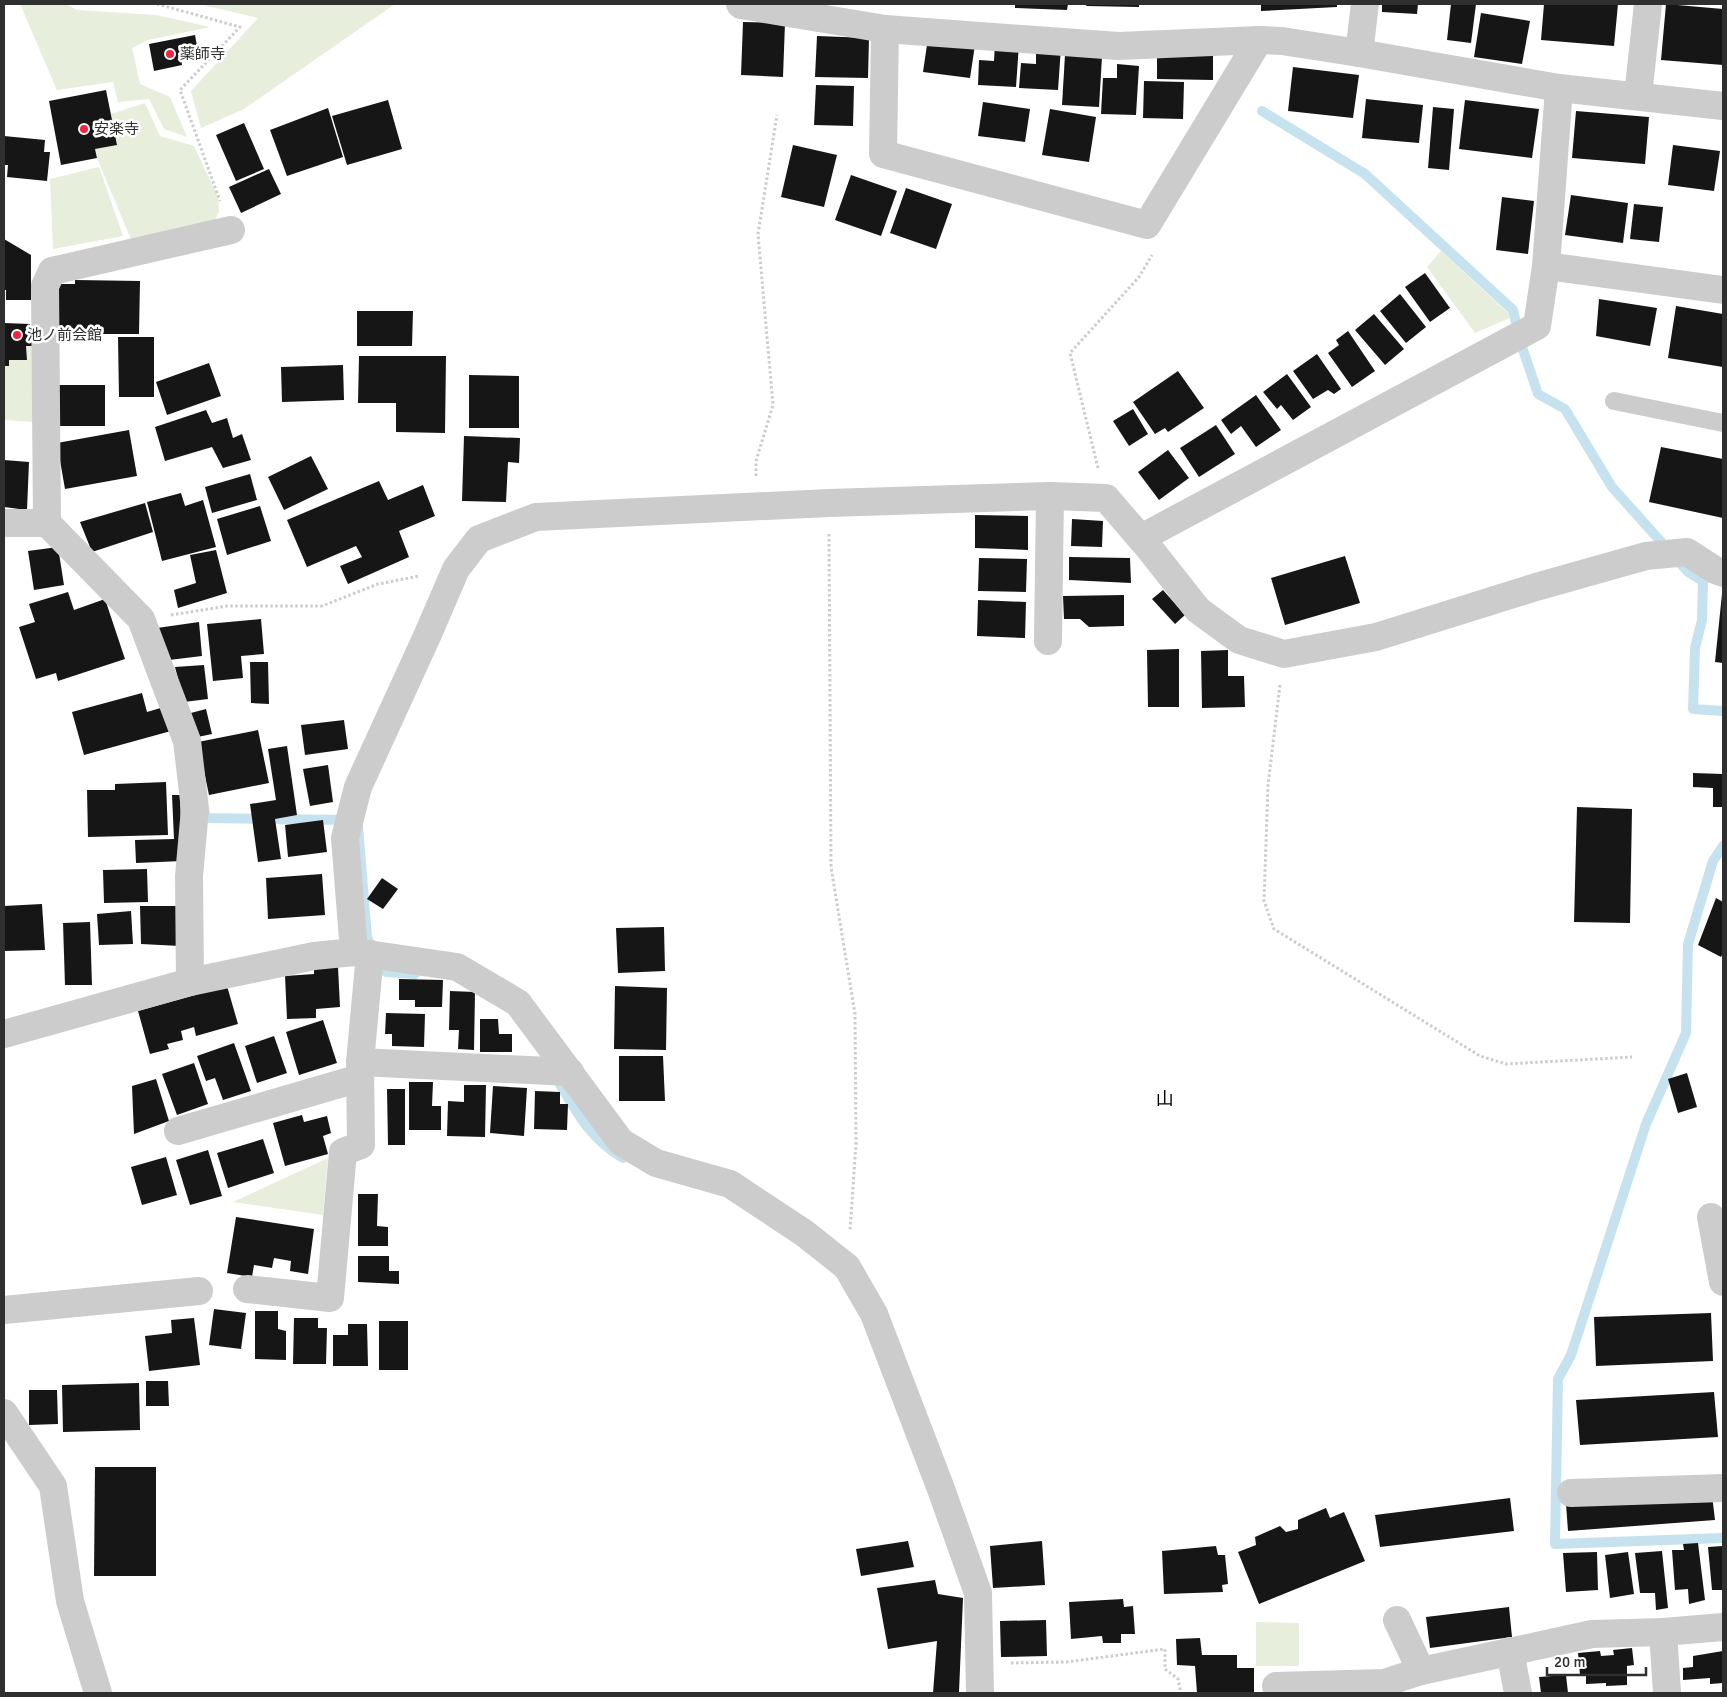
<svg xmlns="http://www.w3.org/2000/svg" width="1727" height="1697" font-family="Signika,'Noto Sans JP',sans-serif">
<style>
.green{fill:#e7eedc}
.lines{fill:none;stroke-linecap:round;stroke-linejoin:round}
.stream{stroke:#c7e2ef;stroke-width:10}
.building{fill:#161616}
.path{stroke:#ccc;stroke-width:3;stroke-dasharray:2.5 2.5;stroke-linecap:butt}
.service{stroke:#ccc;stroke-width:18}
.minor{stroke:#ccc;stroke-width:28}
.poi-dot{fill:#f22541;stroke:#fff;stroke-width:2}
.labels{text-anchor:middle;dominant-baseline:central;stroke-width:5;stroke-linejoin:round;paint-order:stroke}
.poi-label{font-size:15px;fill:#2f2f2f;stroke:#fff;text-anchor:start}
.quarter-label{font-size:18px;fill:#000;stroke:#fff}
</style>
<rect width="100%" height="100%" fill="#fff"/>
<g class="green">
<polygon points="20,4 66,4 77,10 156,15 210,27 148,40 132,48 140,84 170,97 187,137 164,129 149,99 118,102 113,82 57,90"/>
<polygon points="199,4 395,4 244,109 201,128 191,91 258,18"/>
<polygon points="145,103 160,136 194,146 218,197 219,212 210,229 133,244 97,158 95,149 117,145 111,114"/>
<polygon points="99,167 123,236 53,249 50,179"/>
<polygon points="1441,251 1512,317 1475,333 1427,267"/>
<polygon points="26,346 32,346 34,422 4,420 4,366 9,366 9,360 27,360"/>
<polygon points="328,1158 323,1215 233,1202"/>
<polygon points="1256,1622 1299,1623 1299,1666 1256,1666"/>
</g>
<g class="lines">
<g class="stream">
<polyline points="1262,111 1365,174 1513,310 1521,344 1538,394 1565,409 1612,487 1688,572 1703,581 1702,620 1695,648 1693,709 1723,711"/>
<polyline points="204,809 206,818 349,820"/>
<polyline points="358,826 367,938 386,972 415,974"/>
<polyline points="1723,846 1713,861 1688,944 1686,1033 1646,1124 1571,1355 1558,1379 1555,1544 1723,1538"/>
<path d="M554 1074C574 1107 588 1138 623 1158"/>
</g>
</g>
<g class="building">
<polygon points="1015,4 1068,4 1067,10 1015,8"/>
<polygon points="1087,4 1139,4 1139,7 1086,6"/>
<polygon points="1261,4 1337,4 1337,7 1261,11"/>
<polygon points="1382,4 1418,4 1417,14 1382,12"/>
<polygon points="1451,4 1476,4 1471,43 1447,40"/>
<polygon points="1544,4 1618,4 1614,46 1541,40"/>
<polygon points="1666,4 1723,9 1723,65 1661,60"/>
<polygon points="1481,13 1530,21 1522,64 1474,57"/>
<polygon points="743,22 785,23 783,77 741,75"/>
<polygon points="195,35 198,52 181,56 182,65 154,71 149,44"/>
<polygon points="817,36 869,38 868,78 815,77"/>
<polygon points="928,38 975,45 970,78 923,72"/>
<polygon points="995,43 1019,44 1016,87 978,85 979,60 994,61"/>
<polygon points="1036,46 1061,47 1058,90 1019,88 1021,63 1036,64"/>
<polygon points="1157,49 1213,49 1213,80 1157,79"/>
<polygon points="1065,55 1102,57 1099,107 1062,105"/>
<polygon points="1117,64 1139,66 1136,115 1101,114 1103,78 1117,78"/>
<polygon points="1293,67 1359,75 1353,118 1288,111"/>
<polygon points="1144,81 1184,82 1183,119 1143,118"/>
<polygon points="816,85 854,86 853,126 814,125"/>
<polygon points="106,90 117,145 95,149 97,158 61,165 49,101"/>
<polygon points="1366,99 1423,105 1419,143 1362,138"/>
<polygon points="388,100 402,149 347,165 332,116"/>
<polygon points="1465,100 1539,109 1532,158 1459,149"/>
<polygon points="983,102 1030,109 1025,142 978,136"/>
<polygon points="1433,107 1454,109 1449,170 1428,168"/>
<polygon points="328,108 343,157 287,176 270,130"/>
<polygon points="1050,109 1096,117 1089,162 1042,155"/>
<polygon points="1576,111 1649,117 1645,164 1572,158"/>
<polygon points="244,123 264,169 236,181 216,135"/>
<polygon points="4,136 45,140 44,152 50,152 47,181 7,177 8,165 4,165"/>
<polygon points="793,145 837,155 824,207 781,197"/>
<polygon points="1673,145 1720,151 1714,191 1668,185"/>
<polygon points="269,169 281,194 241,213 229,187"/>
<polygon points="851,175 897,191 881,236 835,220"/>
<polygon points="906,188 952,204 936,249 890,233"/>
<polygon points="1571,195 1628,203 1623,243 1565,235"/>
<polygon points="1502,197 1534,201 1528,254 1496,250"/>
<polygon points="1634,204 1663,207 1659,242 1630,239"/>
<polygon points="4,239 31,255 31,300 6,300 6,290 4,290"/>
<polygon points="1425,273 1450,308 1430,322 1405,287"/>
<polygon points="75,280 140,281 139,334 54,334 54,284 75,284"/>
<polygon points="1400,294 1426,327 1406,343 1380,311"/>
<polygon points="1599,299 1657,308 1650,346 1596,336"/>
<polygon points="1676,306 1723,314 1723,367 1668,358"/>
<polygon points="357,311 413,311 412,346 357,346"/>
<polygon points="1374,314 1404,349 1385,365 1355,330"/>
<polygon points="4,323 30,324 32,346 26,346 27,360 9,360 9,366 4,366"/>
<polygon points="1348,331 1375,371 1352,387 1328,353 1339,345 1336,340"/>
<polygon points="118,337 154,337 154,397 119,397"/>
<polygon points="1317,354 1341,389 1334,394 1328,390 1313,399 1293,371"/>
<polygon points="359,356 446,356 445,433 396,432 396,403 358,403"/>
<polygon points="209,363 221,396 167,415 156,382"/>
<polygon points="343,365 344,400 282,402 281,367"/>
<polygon points="1178,371 1204,408 1168,432 1165,428 1155,434 1133,402"/>
<polygon points="1287,374 1311,407 1293,420 1281,405 1277,409 1263,392"/>
<polygon points="469,375 519,376 519,428 469,428"/>
<polygon points="50,385 105,385 105,426 49,426"/>
<polygon points="1256,395 1281,430 1256,447 1241,426 1231,434 1221,420"/>
<polygon points="1133,409 1148,434 1129,446 1113,421"/>
<polygon points="206,410 212,423 227,418 233,438 242,434 251,460 223,468 212,447 165,461 155,427"/>
<polygon points="1216,425 1235,454 1199,477 1180,448"/>
<polygon points="129,430 137,476 65,489 57,443"/>
<polygon points="464,436 520,438 519,463 508,462 506,502 462,501"/>
<polygon points="1661,447 1723,459 1723,518 1649,502"/>
<polygon points="1168,450 1189,478 1159,500 1138,472"/>
<polygon points="311,456 328,489 284,510 268,477"/>
<polygon points="4,460 29,462 27,510 4,507"/>
<polygon points="250,474 257,500 212,513 205,487"/>
<polygon points="379,481 388,500 423,485 435,516 399,531 409,557 348,584 340,566 362,557 356,546 307,567 287,520"/>
<polygon points="181,493 185,506 203,500 216,547 162,561 147,502"/>
<polygon points="145,503 153,532 92,552 80,522"/>
<polygon points="260,506 271,541 227,555 217,519"/>
<polygon points="975,515 1028,516 1028,550 975,548"/>
<polygon points="1072,519 1103,521 1102,547 1071,546"/>
<polygon points="58,547 64,585 34,590 28,551"/>
<polygon points="216,550 227,593 178,608 174,590 196,583 190,555"/>
<polygon points="1345,556 1360,603 1285,625 1271,578"/>
<polygon points="1069,557 1130,558 1131,583 1069,580"/>
<polygon points="979,558 1027,559 1026,592 978,591"/>
<polygon points="1163,590 1185,615 1175,624 1152,599"/>
<polygon points="68,592 74,610 105,599 125,659 58,681 56,673 36,679 19,627 35,622 29,604"/>
<polygon points="1722,594 1723,594 1723,663 1715,662"/>
<polygon points="1124,595 1124,626 1089,627 1080,619 1064,619 1063,596"/>
<polygon points="978,600 1026,602 1025,638 977,636"/>
<polygon points="261,619 264,654 241,656 243,678 213,681 207,624"/>
<polygon points="199,622 202,656 169,660 157,628"/>
<polygon points="1179,649 1179,707 1148,707 1147,650"/>
<polygon points="1228,650 1228,676 1244,676 1245,707 1202,708 1201,651"/>
<polygon points="250,662 268,662 269,704 251,703"/>
<polygon points="204,665 208,699 184,702 175,667"/>
<polygon points="142,693 147,712 164,707 171,731 84,755 72,712"/>
<polygon points="206,709 212,734 193,738 187,714"/>
<polygon points="344,720 348,749 305,755 301,725"/>
<polygon points="258,730 269,783 209,795 198,742"/>
<polygon points="287,746 297,815 275,819 281,859 258,862 250,804 276,800 268,749"/>
<polygon points="328,765 333,802 310,806 303,769"/>
<polygon points="1693,773 1723,774 1723,807 1713,807 1713,788 1693,787"/>
<polygon points="166,782 168,835 88,837 87,790 115,790 115,784"/>
<polygon points="172,795 180,795 182,861 136,863 135,840 174,839"/>
<polygon points="1577,807 1632,809 1630,923 1574,922"/>
<polygon points="323,820 327,852 288,857 285,825"/>
<polygon points="147,869 148,902 104,903 103,870"/>
<polygon points="322,874 325,915 268,919 266,878"/>
<polygon points="382,878 398,889 383,909 367,899"/>
<polygon points="1716,898 1723,902 1723,953 1721,957 1698,945"/>
<polygon points="42,904 45,950 4,951 4,906"/>
<polygon points="140,906 179,906 180,946 141,944"/>
<polygon points="131,911 133,944 99,945 97,914"/>
<polygon points="90,922 92,985 65,985 63,923"/>
<polygon points="664,927 665,971 618,973 616,928"/>
<polygon points="338,967 340,1007 316,1009 316,1018 287,1019 285,976 314,974 314,968"/>
<polygon points="399,979 443,980 442,1007 415,1007 415,1000 399,1000"/>
<polygon points="227,986 238,1024 196,1036 194,1027 181,1031 183,1040 167,1044 169,1049 150,1054 138,1011"/>
<polygon points="615,986 667,988 666,1050 614,1049"/>
<polygon points="450,991 475,992 474,1050 458,1049 459,1030 449,1030"/>
<polygon points="386,1013 425,1014 424,1047 392,1046 392,1034 385,1034"/>
<polygon points="480,1019 498,1019 499,1034 512,1034 512,1052 480,1052"/>
<polygon points="323,1020 337,1063 299,1075 286,1032"/>
<polygon points="274,1036 287,1073 257,1083 245,1046"/>
<polygon points="234,1043 251,1091 223,1100 215,1078 206,1081 197,1056"/>
<polygon points="619,1056 663,1056 665,1101 619,1101"/>
<polygon points="194,1063 208,1104 177,1115 162,1074"/>
<polygon points="1687,1073 1697,1107 1678,1113 1668,1079"/>
<polygon points="156,1079 169,1121 134,1134 132,1086"/>
<polygon points="409,1082 433,1082 432,1106 441,1106 441,1130 409,1130"/>
<polygon points="464,1085 486,1085 485,1137 447,1136 448,1101 464,1102"/>
<polygon points="493,1086 527,1088 524,1136 490,1133"/>
<polygon points="387,1089 405,1089 405,1145 388,1145"/>
<polygon points="535,1091 560,1092 560,1104 568,1104 567,1130 534,1129"/>
<polygon points="302,1115 304,1122 327,1116 331,1133 323,1136 328,1154 285,1166 273,1123"/>
<polygon points="263,1139 274,1173 228,1188 217,1153"/>
<polygon points="208,1150 222,1196 190,1205 176,1160"/>
<polygon points="166,1157 177,1195 142,1205 131,1167"/>
<polygon points="358,1194 378,1194 377,1226 388,1227 388,1246 358,1246"/>
<polygon points="236,1217 314,1229 308,1274 290,1271 291,1261 274,1258 272,1268 254,1265 252,1277 227,1273"/>
<polygon points="358,1256 389,1256 389,1271 399,1271 399,1284 358,1282"/>
<polygon points="214,1309 246,1313 241,1349 209,1345"/>
<polygon points="255,1311 278,1311 278,1329 286,1331 286,1360 255,1359"/>
<polygon points="1711,1313 1713,1361 1596,1366 1594,1317"/>
<polygon points="194,1318 200,1365 149,1371 145,1336 172,1333 171,1320"/>
<polygon points="294,1318 318,1318 318,1328 327,1328 326,1364 293,1364"/>
<rect x="379" y="1321" width="29" height="49"/>
<polygon points="348,1324 367,1324 368,1366 333,1366 333,1335 348,1335"/>
<polygon points="146,1381 168,1381 169,1406 146,1406"/>
<polygon points="139,1383 140,1430 63,1432 62,1385"/>
<polygon points="29,1390 57,1390 58,1424 29,1425"/>
<polygon points="1714,1392 1718,1437 1580,1445 1576,1400"/>
<polygon points="95,1467 156,1467 156,1576 94,1576"/>
<polygon points="1712,1495 1715,1520 1568,1531 1566,1504"/>
<polygon points="1510,1498 1514,1531 1380,1547 1375,1515"/>
<polygon points="1326,1508 1330,1518 1344,1512 1365,1561 1259,1604 1238,1552 1256,1545 1255,1537 1280,1526 1286,1532 1298,1529 1298,1520"/>
<polygon points="908,1541 914,1567 861,1576 856,1549"/>
<polygon points="1042,1541 1045,1585 993,1588 990,1546"/>
<polygon points="1698,1543 1705,1600 1689,1604 1688,1589 1675,1590 1672,1550 1684,1550 1683,1544"/>
<polygon points="1216,1546 1218,1555 1225,1555 1228,1584 1222,1585 1223,1592 1164,1594 1162,1551"/>
<polygon points="1723,1546 1723,1590 1712,1590 1708,1547"/>
<polygon points="1662,1551 1668,1608 1656,1610 1655,1593 1640,1593 1635,1553"/>
<polygon points="1597,1552 1598,1590 1566,1592 1563,1553"/>
<polygon points="1628,1552 1634,1594 1610,1598 1605,1555"/>
<polygon points="935,1580 938,1594 963,1598 959,1692 933,1693 937,1641 888,1649 877,1588"/>
<polygon points="1123,1599 1124,1607 1133,1606 1135,1634 1121,1634 1121,1643 1103,1643 1102,1636 1071,1639 1069,1602"/>
<polygon points="1509,1607 1512,1637 1430,1648 1426,1617"/>
<polygon points="1046,1620 1047,1656 1001,1657 1000,1621"/>
<polygon points="1200,1638 1202,1655 1237,1655 1237,1668 1254,1668 1254,1693 1197,1693 1195,1666 1177,1665 1176,1639"/>
<polygon points="1632,1648 1634,1665 1627,1666 1627,1685 1606,1686 1606,1683 1586,1684 1586,1674 1580,1675 1578,1653 1600,1651 1601,1656 1614,1655 1613,1650"/>
<polygon points="1723,1651 1723,1683 1710,1684 1710,1678 1683,1680 1683,1668 1693,1667 1693,1656"/>
<polygon points="1566,1675 1568,1693 1541,1693 1539,1677"/>
</g>
<g class="lines">
<g class="path">
<polyline points="157,4 240,27 180,90 220,201"/>
<polyline points="1098,468 1070,353 1139,277 1152,255"/>
<polyline points="756,476 756,461 773,405 758,234 777,115"/>
<polyline points="829,534 831,867 855,1014 856,1144 850,1230"/>
<polyline points="171,615 227,606 322,606 378,584 419,576"/>
<polyline points="1280,685 1268,785 1264,901 1274,929 1480,1056 1506,1064 1632,1057"/>
<polyline points="1011,1663 1066,1662 1165,1649 1165,1669 1178,1679 1181,1693"/>
</g>
<polyline class="service" points="1614,401 1723,423"/>
<g class="minor">
<polyline points="740,4 741,5 885,29 1118,46 1259,40 1282,41 1359,53 1559,88 1723,106"/>
<polyline points="885,29 883,154 1147,225 1259,40"/>
<polyline points="1359,53 1365,4"/>
<polyline points="1559,88 1546,266 1723,290"/>
<polyline points="1638,96 1648,4"/>
<polyline points="4,523 47,523 141,619 187,741 195,809 189,876 190,982"/>
<polyline points="47,523 45,286 52,271 231,230"/>
<polyline points="1141,538 1537,326 1546,266"/>
<polyline points="1048,641 1050,496"/>
<polyline points="354,952 345,838 358,787 428,634 456,569 479,539 536,517 829,503 1050,496 1106,498 1149,548 1198,610 1239,640 1284,654 1376,637 1536,587 1646,556 1687,552 1715,570 1723,573"/>
<polyline points="4,1034 190,982 314,956 354,952 457,967 518,1003 621,1142 656,1163 730,1184 804,1233 847,1267 874,1314 941,1489 978,1593 980,1693"/>
<polyline points="360,1062 570,1072"/>
<polyline points="178,1131 360,1078"/>
<polyline points="1711,1217 1723,1282"/>
<polyline points="247,1289 330,1298 343,1152 361,1145 360,1062 370,954"/>
<polyline points="4,1310 199,1291"/>
<polyline points="4,1413 53,1486 70,1601 98,1693"/>
<polyline points="1571,1493 1723,1488"/>
<polyline points="1397,1620 1421,1671"/>
<polyline points="1663,1632 1667,1693"/>
<polyline points="1510,1651 1518,1693"/>
<polyline points="1276,1686 1384,1683 1421,1671 1592,1634 1663,1632 1723,1627"/>
</g>
</g>
<g class="poi-dot">
<circle cx="170" cy="54" r="5"/>
<circle cx="84" cy="129" r="5"/>
<circle cx="17" cy="335" r="5"/>
</g>
<g class="labels">
<g class="poi-label">
<text x="180" y="54">薬師寺</text>
<text x="94" y="129">安楽寺</text>
<text x="27" y="335">池ノ前会館</text>
</g>
<g class="quarter-label">
<text x="1165" y="1099">山</text>
</g>
</g>
<rect width="1727" height="1697" fill="none" stroke="#2f2f2f" stroke-width="10"/>
<path d="M1547 1667v8h99v-8" fill="none" stroke="#2f2f2f" stroke-width="2.5"/>
<text x="1554" y="1667" font-size="15" fill="#2f2f2f" stroke="#ffffff" stroke-width="4" paint-order="stroke">20 m</text>
</svg>
